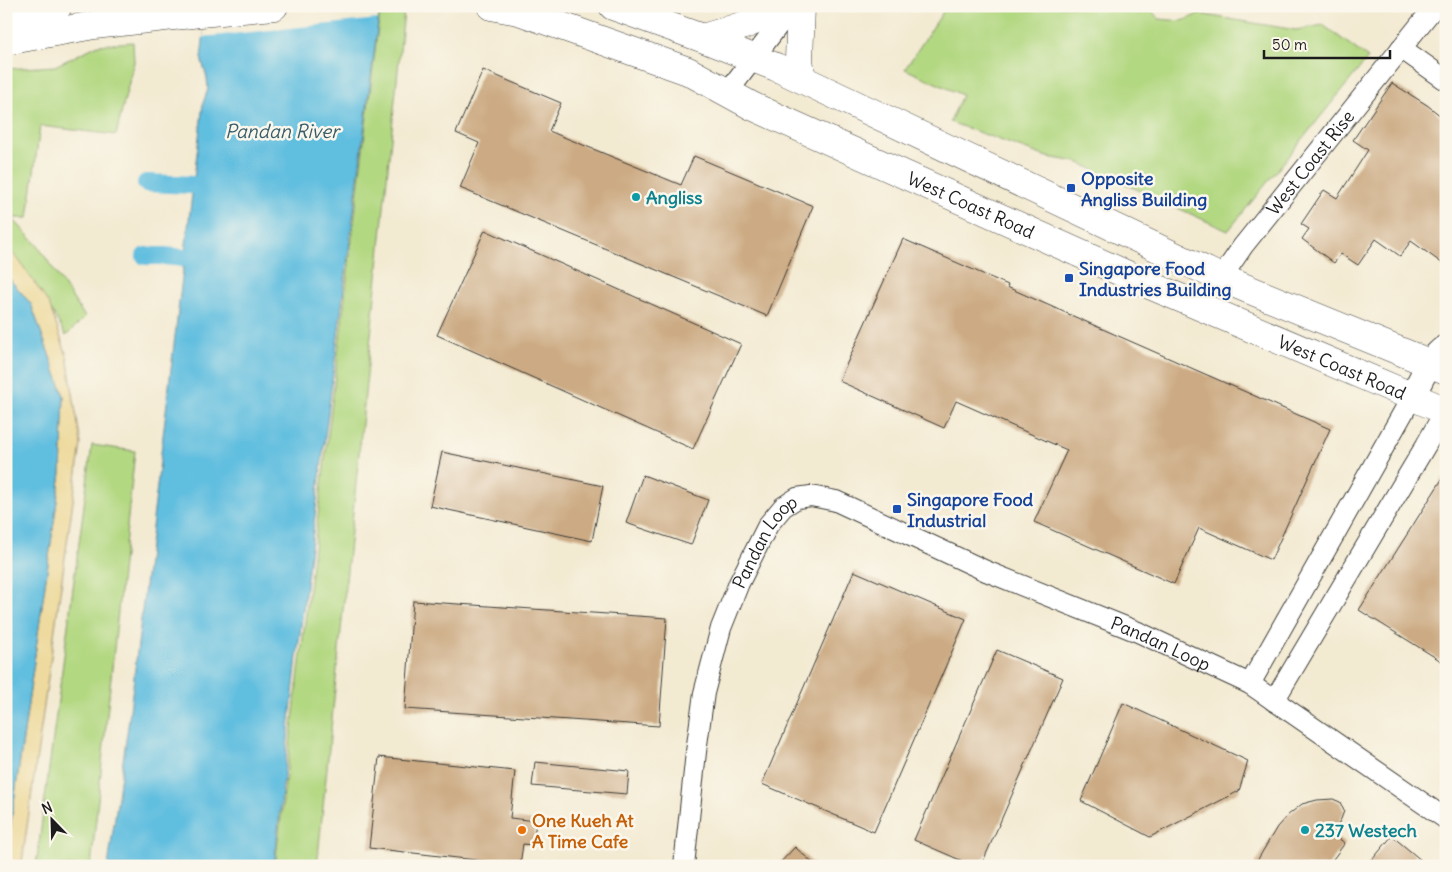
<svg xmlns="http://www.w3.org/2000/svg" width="1452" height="872" font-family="Delius,sans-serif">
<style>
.green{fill:#b3d882;stroke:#687a4f}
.sand{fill:#eeda9e;stroke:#857b5d}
.water{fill:#61bedf;stroke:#3e6d7e}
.pier{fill:#f3ead2}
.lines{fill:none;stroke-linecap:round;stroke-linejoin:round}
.canal{stroke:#61bedf;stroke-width:18}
.building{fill:#ccab84}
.minor-casing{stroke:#3c3b37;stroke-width:22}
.tertiary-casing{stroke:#3c3b37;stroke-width:27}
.primary-casing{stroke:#3c3b37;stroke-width:29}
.minor{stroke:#fff;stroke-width:20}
.tertiary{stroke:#fff;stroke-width:25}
.primary{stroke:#fff;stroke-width:28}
.transit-dot{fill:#1a4fb4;stroke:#fbf7ec;stroke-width:2}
.culture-dot{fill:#0f9aa8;stroke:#fbf7ec;stroke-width:2}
.food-dot{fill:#e8710a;stroke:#fbf7ec;stroke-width:2}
.labels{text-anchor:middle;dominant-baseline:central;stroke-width:5;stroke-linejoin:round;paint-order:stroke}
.street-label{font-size:18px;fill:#1c1c1c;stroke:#fbf7ec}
.transit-label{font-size:18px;font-weight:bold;fill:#164399;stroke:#fbf7ec;text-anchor:start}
.culture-label{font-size:18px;font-weight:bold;fill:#0d838f;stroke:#fbf7ec;text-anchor:start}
.food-label{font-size:18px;font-weight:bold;fill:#c56008;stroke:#fbf7ec;text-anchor:start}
.water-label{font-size:19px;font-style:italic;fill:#385d6a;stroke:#fbf7ec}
</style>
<rect width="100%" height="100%" fill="#fbf7ec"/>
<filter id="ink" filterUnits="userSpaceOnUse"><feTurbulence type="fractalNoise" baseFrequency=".02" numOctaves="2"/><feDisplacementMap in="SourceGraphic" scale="10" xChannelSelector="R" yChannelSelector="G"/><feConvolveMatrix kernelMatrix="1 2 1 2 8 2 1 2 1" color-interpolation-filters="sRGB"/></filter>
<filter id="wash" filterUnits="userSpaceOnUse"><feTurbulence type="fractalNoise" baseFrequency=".0096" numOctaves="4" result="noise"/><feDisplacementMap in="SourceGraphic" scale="20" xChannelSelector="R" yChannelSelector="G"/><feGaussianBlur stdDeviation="1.12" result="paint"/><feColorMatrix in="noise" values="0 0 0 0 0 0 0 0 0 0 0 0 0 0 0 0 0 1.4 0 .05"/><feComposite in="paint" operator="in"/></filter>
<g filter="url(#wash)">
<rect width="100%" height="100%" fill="#f3ead2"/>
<g class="green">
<polygon points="947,6 1147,6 1159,19 1182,21 1199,14 1296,30 1323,25 1368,58 1228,231 1077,162 1047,157 950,122 962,95 905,69"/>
<polygon points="380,11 404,11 317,866 275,866"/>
<path d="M133 42 134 62 116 135 40 126 28 218H12L38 246 85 317 66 336C49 305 31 273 6 246V69L55 66 98 45Z"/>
<polygon points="92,445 135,451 91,866 36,866"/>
</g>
<polygon class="sand" points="6,247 18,259 49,304 67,356 81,444 22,862 26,863 25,866 6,866 6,858 61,473 64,396 31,304 6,275"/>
<g class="water">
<polygon points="207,6 380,6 297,657 274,866 108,866 129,719 203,103 208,89 207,78 201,58"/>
<polygon points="6,275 31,304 64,396 61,473 6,858"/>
</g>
<polygon class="pier" points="207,6 380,6 378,19 203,37"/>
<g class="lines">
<g class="canal">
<polyline points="146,183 193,185"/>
<polyline points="145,256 164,256 185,258"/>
</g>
</g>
<g id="blocks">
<g class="building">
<polygon points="483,70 561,103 549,131 681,185 694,156 813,206 767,316 460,188 479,143 456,133"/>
<polygon points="1392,83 1427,105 1446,120 1446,266 1411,241 1400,256 1376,239 1358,265 1341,254 1334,263 1302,239 1309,229 1301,224 1324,190 1337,198 1368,150 1353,140"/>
<polygon points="485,230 741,344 693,449 437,335"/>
<polygon points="903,239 1008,285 1007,287 1330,429 1271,560 1199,528 1174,584 1034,522 1067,450 956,401 944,428 839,381"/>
<polygon points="442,452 603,486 592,541 430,506"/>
<polygon points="1446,473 1446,664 1359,610"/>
<polygon points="643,475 708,500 691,545 626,523"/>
<polygon points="854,571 966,619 874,832 762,784"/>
<polygon points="413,601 667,618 659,726 405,709"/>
<polygon points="997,650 1063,678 981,866 974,866 914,840"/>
<polygon points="1123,703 1248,761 1239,791 1150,837 1081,801"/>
<polygon points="379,757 515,771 510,818 536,821 533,845 523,844 520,865 369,848"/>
<polygon points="535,762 629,771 627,794 532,786"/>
<polygon points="1333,799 1340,802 1344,811 1341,819 1332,834 1345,843 1328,866 1254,866 1277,827 1287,816 1302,804 1317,800"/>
<polygon points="1392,836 1428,866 1367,866"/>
<polygon points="795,847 816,866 777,866"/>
</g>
</g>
</g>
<g filter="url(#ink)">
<use href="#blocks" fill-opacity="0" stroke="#3c3b37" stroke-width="1"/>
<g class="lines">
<defs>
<g id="minor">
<polyline points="1401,48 1446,80"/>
<polyline points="727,93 793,6"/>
<path id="s1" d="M1221 278 1243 246 1435 6"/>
<polyline points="1250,684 1412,397"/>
<polyline points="1274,701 1426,445 1445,411"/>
<path id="s2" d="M684 866 696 752 704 693 721 628 739 583 768 525 783 507 797 498 811 496 836 501 986 571 1138 632 1250 684 1446 819"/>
</g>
<path id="tertiary" d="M1412 397C1421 380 1429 358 1446 347"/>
<g id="primary">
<path id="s3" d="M491 6 519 11 688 71 752 106 1152 286 1446 411"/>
<polyline points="613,6 702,38 776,67 1221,278 1446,370"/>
<polyline points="801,6 799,60 802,79"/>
<polyline points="6,14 58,6"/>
<path d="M702 38C731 30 758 22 783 6"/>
<polyline points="6,41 94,25 200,13 274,6"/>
</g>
</defs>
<use href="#minor" class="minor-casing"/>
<use href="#tertiary" class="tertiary-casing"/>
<use href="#primary" class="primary-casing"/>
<use href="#minor" class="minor"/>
<use href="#tertiary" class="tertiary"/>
<use href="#primary" class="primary"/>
</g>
</g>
<g class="transit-dot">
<rect x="1066" y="183" width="10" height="10" rx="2.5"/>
<rect x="1064" y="273" width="10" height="10" rx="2.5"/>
<rect x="892" y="504" width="10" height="10" rx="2.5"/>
</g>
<g class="culture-dot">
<circle cx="636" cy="197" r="5"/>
<circle cx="1305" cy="830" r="5"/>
</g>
<circle class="food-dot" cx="522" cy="830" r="5"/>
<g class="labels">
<g class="street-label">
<text stroke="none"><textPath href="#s1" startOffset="146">West Coast Rise</textPath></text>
<text stroke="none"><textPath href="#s3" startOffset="521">West Coast Road</textPath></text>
<text stroke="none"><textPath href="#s3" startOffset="926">West Coast Road</textPath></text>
<text stroke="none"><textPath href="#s2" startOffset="339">Pandan Loop</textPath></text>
<text stroke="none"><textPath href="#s2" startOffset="789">Pandan Loop</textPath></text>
</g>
<g class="transit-label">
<text x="1081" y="178">Opposite<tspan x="1081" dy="21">Angliss Building</tspan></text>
<text x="1079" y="268">Singapore Food<tspan x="1079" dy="21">Industries Building</tspan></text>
<text x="907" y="499">Singapore Food<tspan x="907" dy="21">Industrial</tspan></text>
</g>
<g class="culture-label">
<text x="646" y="197">Angliss</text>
<text x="1315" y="830">237 Westech</text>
</g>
<g class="food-label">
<text x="532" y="820">One Kueh At<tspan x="532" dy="21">A Time Cafe</tspan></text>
</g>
<g class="water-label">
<text x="282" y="131">Pandan River</text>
</g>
</g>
<rect width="1452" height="872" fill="none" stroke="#fbf7ec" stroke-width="25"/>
<g transform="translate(52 820) rotate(337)" stroke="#fbf7ec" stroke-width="4" paint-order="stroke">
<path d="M0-4L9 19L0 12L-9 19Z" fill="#1c1c1c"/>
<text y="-8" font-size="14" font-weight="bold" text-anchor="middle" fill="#1c1c1c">N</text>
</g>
<path d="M1264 50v8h126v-8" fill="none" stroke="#1c1c1c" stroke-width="2.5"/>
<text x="1272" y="50" font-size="15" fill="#1c1c1c" stroke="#fbf7ec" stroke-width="4" paint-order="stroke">50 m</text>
</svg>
